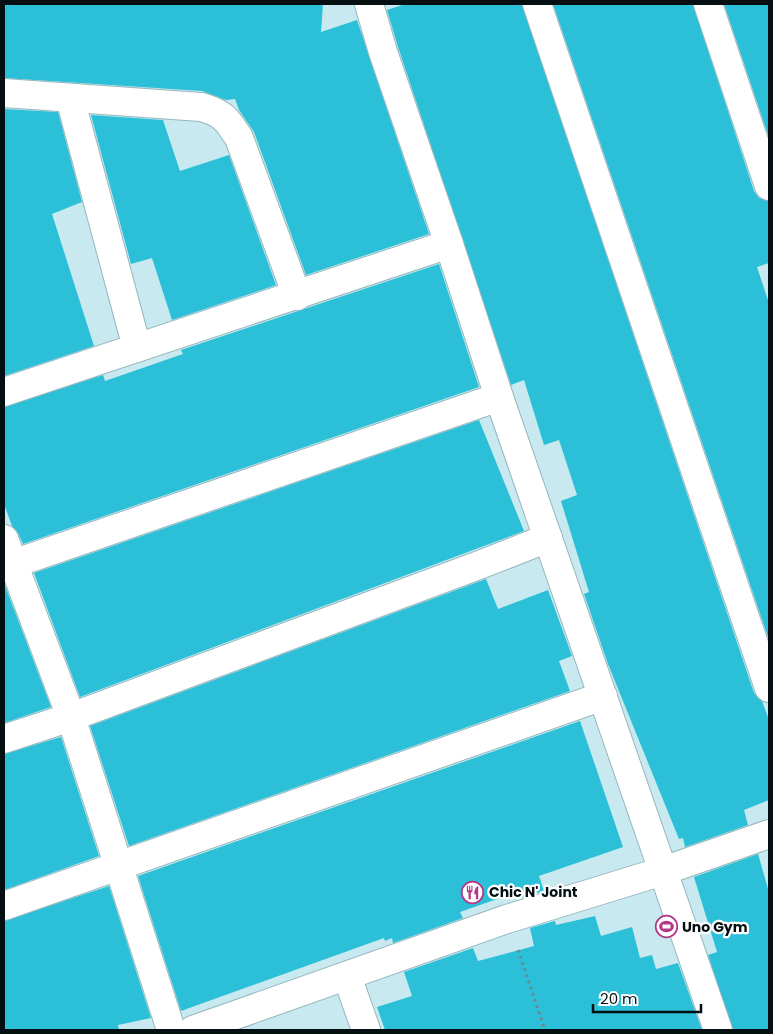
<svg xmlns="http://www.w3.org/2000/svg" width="773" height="1034" font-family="Poppins,sans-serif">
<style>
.building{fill:#2bc0d7}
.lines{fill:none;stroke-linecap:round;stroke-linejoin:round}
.minor-casing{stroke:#96b7bd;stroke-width:30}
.path{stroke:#6f878b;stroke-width:3;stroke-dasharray:2.5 4;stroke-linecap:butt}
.minor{stroke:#fff;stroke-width:28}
.labels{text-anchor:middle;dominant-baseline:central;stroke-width:4.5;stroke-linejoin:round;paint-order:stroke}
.poi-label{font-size:14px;font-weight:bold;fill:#040f11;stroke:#fff;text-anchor:start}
</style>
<rect width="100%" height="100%" fill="#c7e9ef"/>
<g class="building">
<polygon points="4,4 323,4 321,32 357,20 429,234 306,275 254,132 239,110 235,99 226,100 202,91 4,78"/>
<polygon points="405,4 522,4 754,693 762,701 769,720 769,800 744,810 748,825 685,847 683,838 679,839 608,664 584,594 589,592 561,501 577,495 559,440 544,445 524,380 511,385 398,47 387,10"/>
<polygon points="553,4 693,4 754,191 759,198 769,201 769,263 757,267 769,303 769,640"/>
<polygon points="724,4 769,4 769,138"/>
<polygon points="4,109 58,112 82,202 52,214 94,346 4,376"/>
<polygon points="91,115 163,120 180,171 229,155 276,285 172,320 152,258 131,264"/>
<polygon points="439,264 479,387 23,544 18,533 12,526 4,504 4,407 103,375 105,381 183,354 181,350"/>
<polygon points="479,420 524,531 80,697 34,573"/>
<polygon points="486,579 498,609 548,590 572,656 559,661 570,691 129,846 90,726"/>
<polygon points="4,583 51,707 4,723"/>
<polygon points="580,721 623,847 539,876 544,891 521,898 520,891 460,912 463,918 393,943 392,938 385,941 384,938 181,1011 138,876"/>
<polygon points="61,737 99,856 4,890 4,754"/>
<polygon points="758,854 769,892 769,1030 733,1030 708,955 717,952 694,877"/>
<polygon points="109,886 151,1018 118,1025 119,1030 4,1030 4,921"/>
<polygon points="595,916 601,936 632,927 640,958 652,955 656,969 678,963 702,1030 385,1030 377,1007 412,996 404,972 473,948 478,961 534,946 530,928 555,921 556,925"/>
</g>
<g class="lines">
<defs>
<g id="minor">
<polyline points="369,4 383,52 449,244 499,397 718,1030"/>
<polyline points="537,4 769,688"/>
<polyline points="708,4 769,186"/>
<path d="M4 93 201 107C223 113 227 119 239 138L297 296"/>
<polyline points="70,98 137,348"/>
<polyline points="4,392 449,244"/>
<polyline points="4,539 71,717 171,1030"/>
<polyline points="4,567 499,397"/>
<polyline points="4,739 71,717 482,564 548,538"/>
<polyline points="4,906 603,696"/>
<polyline points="347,976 366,1030"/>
<polyline points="193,1030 507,919 663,871 769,834"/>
</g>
</defs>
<use href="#minor" class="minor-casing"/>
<polyline class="path" points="518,950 545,1030"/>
<use href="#minor" class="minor"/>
</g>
<defs>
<symbol id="restaurant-ring" viewBox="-11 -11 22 22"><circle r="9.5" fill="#fff" stroke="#b43788" stroke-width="1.5"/><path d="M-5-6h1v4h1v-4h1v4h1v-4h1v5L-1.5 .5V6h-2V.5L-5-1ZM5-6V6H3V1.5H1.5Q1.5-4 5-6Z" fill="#b43788"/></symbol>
<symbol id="stadium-ring" viewBox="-11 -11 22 22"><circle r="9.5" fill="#fff" stroke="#b43788" stroke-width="1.5"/><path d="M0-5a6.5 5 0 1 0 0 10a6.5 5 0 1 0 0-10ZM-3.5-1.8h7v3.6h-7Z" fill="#b43788"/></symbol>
</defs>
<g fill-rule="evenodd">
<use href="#restaurant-ring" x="460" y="880" width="25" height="25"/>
<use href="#stadium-ring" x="654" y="914" width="25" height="25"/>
</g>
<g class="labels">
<g class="poi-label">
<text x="489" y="892">Chic N' Joint</text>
<text x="682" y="927">Uno Gym</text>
</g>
</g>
<rect width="773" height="1034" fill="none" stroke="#040f11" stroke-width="10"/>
<path d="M593 1004v8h108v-8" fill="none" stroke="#040f11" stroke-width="2.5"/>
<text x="600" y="1004" font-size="15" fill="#040f11" stroke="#ffffff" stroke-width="4" paint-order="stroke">20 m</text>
</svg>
